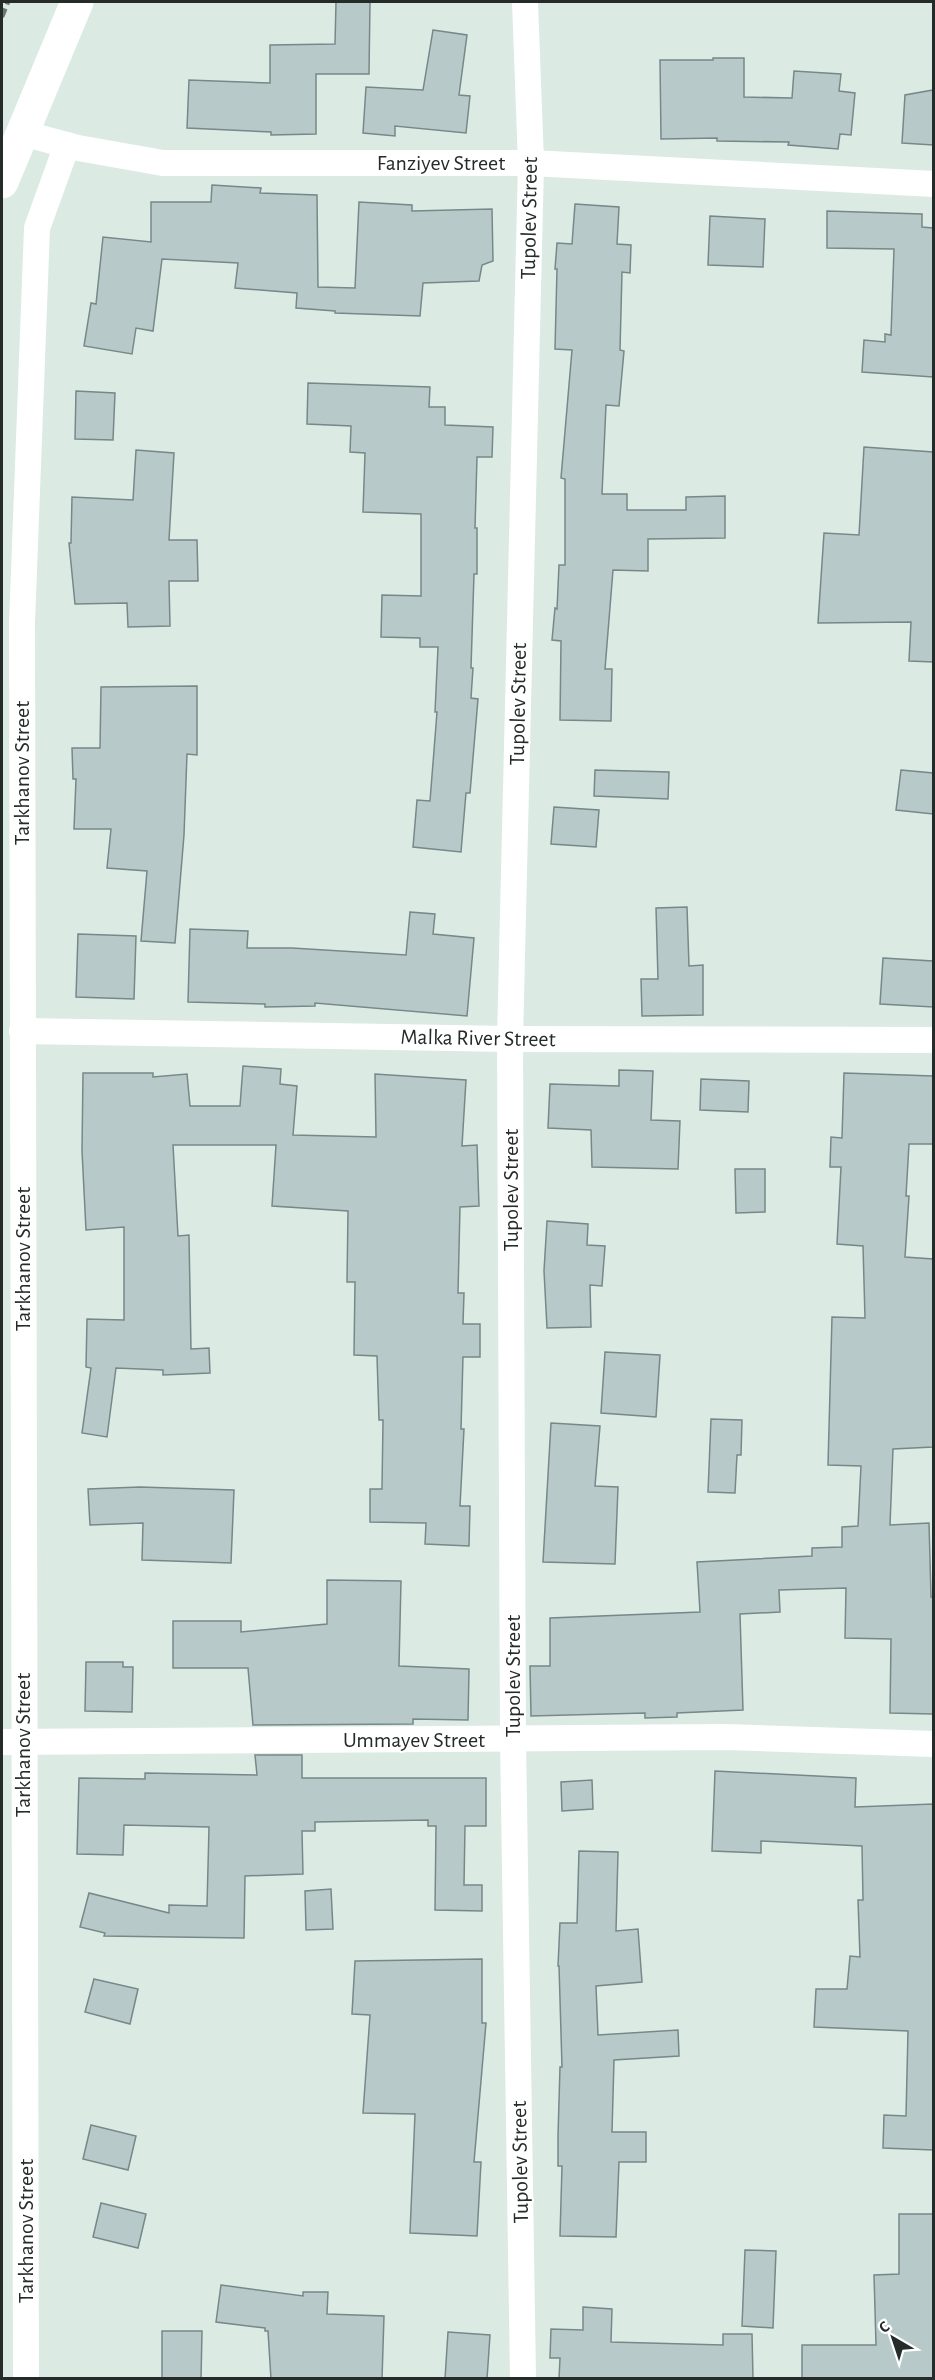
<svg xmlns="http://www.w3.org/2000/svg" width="935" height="2380" font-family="'Alegreya Sans',sans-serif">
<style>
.building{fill:#b8c9ca;stroke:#788;stroke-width:1.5}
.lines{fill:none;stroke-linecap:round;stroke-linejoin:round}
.minor{stroke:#fff;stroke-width:26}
.secondary{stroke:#fff;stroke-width:33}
.rail{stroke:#6c7672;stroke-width:4.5;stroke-dasharray:9 4.5;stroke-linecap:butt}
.labels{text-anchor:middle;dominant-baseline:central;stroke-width:4.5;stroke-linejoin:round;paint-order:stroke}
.street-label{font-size:22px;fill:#252b29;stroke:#fff}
</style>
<rect width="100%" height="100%" fill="#dbebe4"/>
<g class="building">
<polygon points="336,2 370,2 369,74 316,74 316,134 271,135 271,132 187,128 189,80 270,83 270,45 335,44"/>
<polygon points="433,30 467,35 459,95 470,96 466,133 395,126 395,136 363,133 366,87 423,90"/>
<polygon points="713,58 744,58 744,97 792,98 794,71 841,74 839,91 855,93 851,135 840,134 838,149 788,145 789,142 717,141 717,138 661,139 660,60 713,60"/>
<polygon points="933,90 933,145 902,143 905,95"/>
<polygon points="212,185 261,188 260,193 317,195 318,287 355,288 359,202 412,205 412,211 492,209 493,261 482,265 479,281 423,283 420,316 335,313 335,311 296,308 297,293 235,288 238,263 162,259 153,331 136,328 132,354 84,346 91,303 96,304 103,237 151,242 151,202 211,202"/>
<polygon points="575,204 619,207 617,244 631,245 630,273 622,272 620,350 624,351 619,406 606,405 602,494 627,494 627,510 686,510 686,497 725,496 725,538 648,539 648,571 613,570 605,669 612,669 611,721 560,720 561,641 552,640 555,608 557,609 559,565 565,565 565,479 561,478 572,350 555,349 557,269 555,269 557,243 572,244"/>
<polygon points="827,211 922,214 922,227 933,228 933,377 862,372 864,340 885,342 885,334 891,335 894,249 827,248"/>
<polygon points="710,216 765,219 763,267 708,265"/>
<polygon points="308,383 430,387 429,407 445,407 445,425 493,427 492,457 477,457 475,528 477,528 477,574 474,574 471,668 473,668 471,698 478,699 470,793 466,793 461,852 413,847 417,800 430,801 437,712 435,712 438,647 420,647 420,638 381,637 382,595 421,596 421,514 363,512 365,453 350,452 351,426 307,424"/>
<polygon points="76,391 115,393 113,440 75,439"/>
<polygon points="864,447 933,452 933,662 909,661 911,622 818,623 824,533 859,535"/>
<polygon points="136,450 174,453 169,540 197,540 198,581 169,581 170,626 128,627 127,603 75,604 69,543 71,543 72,497 133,500"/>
<polygon points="197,686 197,755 187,754 184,835 175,943 141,941 147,871 107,868 111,829 74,829 76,779 73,779 72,748 100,748 101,687"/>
<polygon points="595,770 669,772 668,799 594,796"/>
<polygon points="901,770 933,773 933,814 896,810"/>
<polygon points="554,807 599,810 596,847 551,844"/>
<polygon points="687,907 689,966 703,965 703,1015 642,1016 641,979 658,979 656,908"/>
<polygon points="410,912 435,914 433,934 474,938 467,1016 315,1003 315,1006 265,1007 265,1004 188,1002 190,929 248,931 247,948 292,948 406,955"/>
<polygon points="78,934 136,936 134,999 76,997"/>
<polygon points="883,958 933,961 933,1007 880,1004"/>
<polygon points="243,1066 281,1069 280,1084 297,1086 293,1135 376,1137 375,1074 466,1080 462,1146 477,1145 479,1206 460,1207 458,1293 464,1293 463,1324 480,1324 480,1357 463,1357 461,1429 464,1429 460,1506 470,1506 469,1546 425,1544 426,1523 370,1522 370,1489 382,1489 383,1420 379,1420 377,1356 354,1355 355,1282 347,1282 348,1211 272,1206 276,1145 173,1145 178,1236 189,1235 191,1349 209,1348 210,1373 163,1375 163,1370 116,1368 107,1437 82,1433 91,1368 86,1367 87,1319 124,1320 124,1227 86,1230 82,1151 83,1073 153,1073 153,1077 187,1074 190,1106 240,1106"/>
<polygon points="619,1070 653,1071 651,1120 680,1121 678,1169 592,1167 591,1130 548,1128 550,1084 619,1086"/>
<polygon points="844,1073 933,1076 933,1144 909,1144 906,1196 909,1196 905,1257 933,1259 933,1447 893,1449 890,1525 929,1523 931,1597 933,1597 933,1714 890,1713 891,1639 845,1638 846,1588 779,1590 780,1612 740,1614 743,1710 677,1713 677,1717 645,1718 645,1713 531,1716 530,1666 550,1666 550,1618 700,1612 697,1562 812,1556 812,1548 842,1547 842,1527 858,1526 861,1466 828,1465 832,1317 865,1318 863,1246 837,1244 841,1167 830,1167 831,1137 842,1138"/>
<polygon points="701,1079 749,1081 748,1112 700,1110"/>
<polygon points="735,1169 765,1169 765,1212 736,1213"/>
<polygon points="547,1221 588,1224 587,1245 605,1246 602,1286 590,1285 591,1327 547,1328 544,1271"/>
<polygon points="605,1352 660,1355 656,1417 601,1413"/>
<polygon points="711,1419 742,1420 741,1455 737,1455 735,1493 708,1492"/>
<polygon points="551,1423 600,1426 595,1486 618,1487 615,1564 543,1562"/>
<polygon points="140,1487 234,1490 231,1563 142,1560 143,1523 90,1525 88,1489"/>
<polygon points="327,1580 401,1581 399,1666 469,1669 468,1720 413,1719 413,1724 253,1725 248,1668 173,1668 173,1621 241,1621 241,1632 327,1624"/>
<polygon points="86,1662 123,1662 123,1667 133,1667 132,1712 85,1711"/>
<polygon points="255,1755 302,1755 302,1778 486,1778 486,1826 465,1826 464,1885 482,1885 482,1911 435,1910 436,1826 428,1826 428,1820 315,1822 315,1831 302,1831 303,1874 245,1876 244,1938 104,1936 105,1933 80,1927 89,1893 169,1913 169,1905 207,1906 209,1827 124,1825 123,1855 77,1854 79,1778 145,1779 145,1773 257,1775"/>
<polygon points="715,1771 856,1778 855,1807 933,1804 933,2150 883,2148 884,2115 906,2116 908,2031 814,2027 816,1989 847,1989 850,1956 860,1957 858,1900 863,1900 862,1846 761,1841 761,1853 712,1851"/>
<polygon points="592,1780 593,1809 562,1811 561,1782"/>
<polygon points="579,1851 618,1852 616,1931 638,1929 642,1982 596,1986 598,2035 678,2030 679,2056 614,2060 612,2132 646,2132 646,2162 619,2162 616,2237 560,2236 562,2166 558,2166 558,2136 560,2067 562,2067 559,1966 558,1966 560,1923 577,1923"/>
<polygon points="331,1889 333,1929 306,1930 305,1891"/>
<polygon points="482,1959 482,2023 486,2023 474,2162 481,2162 477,2236 410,2233 415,2114 363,2113 370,2015 352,2014 355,1961"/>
<polygon points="94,1979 138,1989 130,2024 85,2012"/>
<polygon points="91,2125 136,2136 128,2170 83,2159"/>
<polygon points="101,2203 146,2214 138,2248 93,2237"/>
<polygon points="899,2214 933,2214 933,2379 802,2379 802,2345 876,2345 874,2275 899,2274"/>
<polygon points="745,2250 776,2251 773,2328 742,2326"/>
<polygon points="221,2285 303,2296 303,2292 328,2292 327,2314 384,2316 382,2379 271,2379 268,2331 265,2331 265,2328 216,2322"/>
<polygon points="583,2307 612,2309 611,2342 723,2345 723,2334 752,2334 753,2379 559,2379 560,2358 550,2358 551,2329 583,2330"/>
<polygon points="162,2331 202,2331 201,2379 162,2379"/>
<polygon points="448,2332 490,2335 487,2379 445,2379"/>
</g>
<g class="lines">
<g class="minor">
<polyline points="22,133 78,148 163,163 531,163 934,184"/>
<polyline points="22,1031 510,1039 934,1040"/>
<polyline points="2,1742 725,1737 934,1744"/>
<polyline points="26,2378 22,623 37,228 67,145"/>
<polyline points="523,2378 513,1740 510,1039 531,163 525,2"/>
</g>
<polyline class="secondary" points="2,182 77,2"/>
<polyline class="rail" points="2,17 8,2"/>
</g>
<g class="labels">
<g class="street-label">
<text x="441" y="163">Fanziyev Street</text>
<text transform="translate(529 218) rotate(-89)">Tupolev Street</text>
<text transform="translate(518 704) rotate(-89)">Tupolev Street</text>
<text transform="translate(22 773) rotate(-90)">Tarkhanov Street</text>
<text transform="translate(478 1038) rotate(1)">Malka River Street</text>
<text transform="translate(511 1190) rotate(-90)">Tupolev Street</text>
<text transform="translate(23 1259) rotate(-90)">Tarkhanov Street</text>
<text transform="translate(513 1676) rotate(-90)">Tupolev Street</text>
<text x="414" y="1740">Ummayev Street</text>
<text transform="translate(23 1745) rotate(-90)">Tarkhanov Street</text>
<text transform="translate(520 2162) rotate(-91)">Tupolev Street</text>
<text transform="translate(26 2231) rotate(-90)">Tarkhanov Street</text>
</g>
</g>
<rect width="935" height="2380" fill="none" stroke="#252b29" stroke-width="6"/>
<g transform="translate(893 2338) rotate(321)" stroke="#ffffff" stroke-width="4.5" paint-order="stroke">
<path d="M0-4.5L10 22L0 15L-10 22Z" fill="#252b29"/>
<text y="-9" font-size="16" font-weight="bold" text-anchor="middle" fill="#252b29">С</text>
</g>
</svg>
